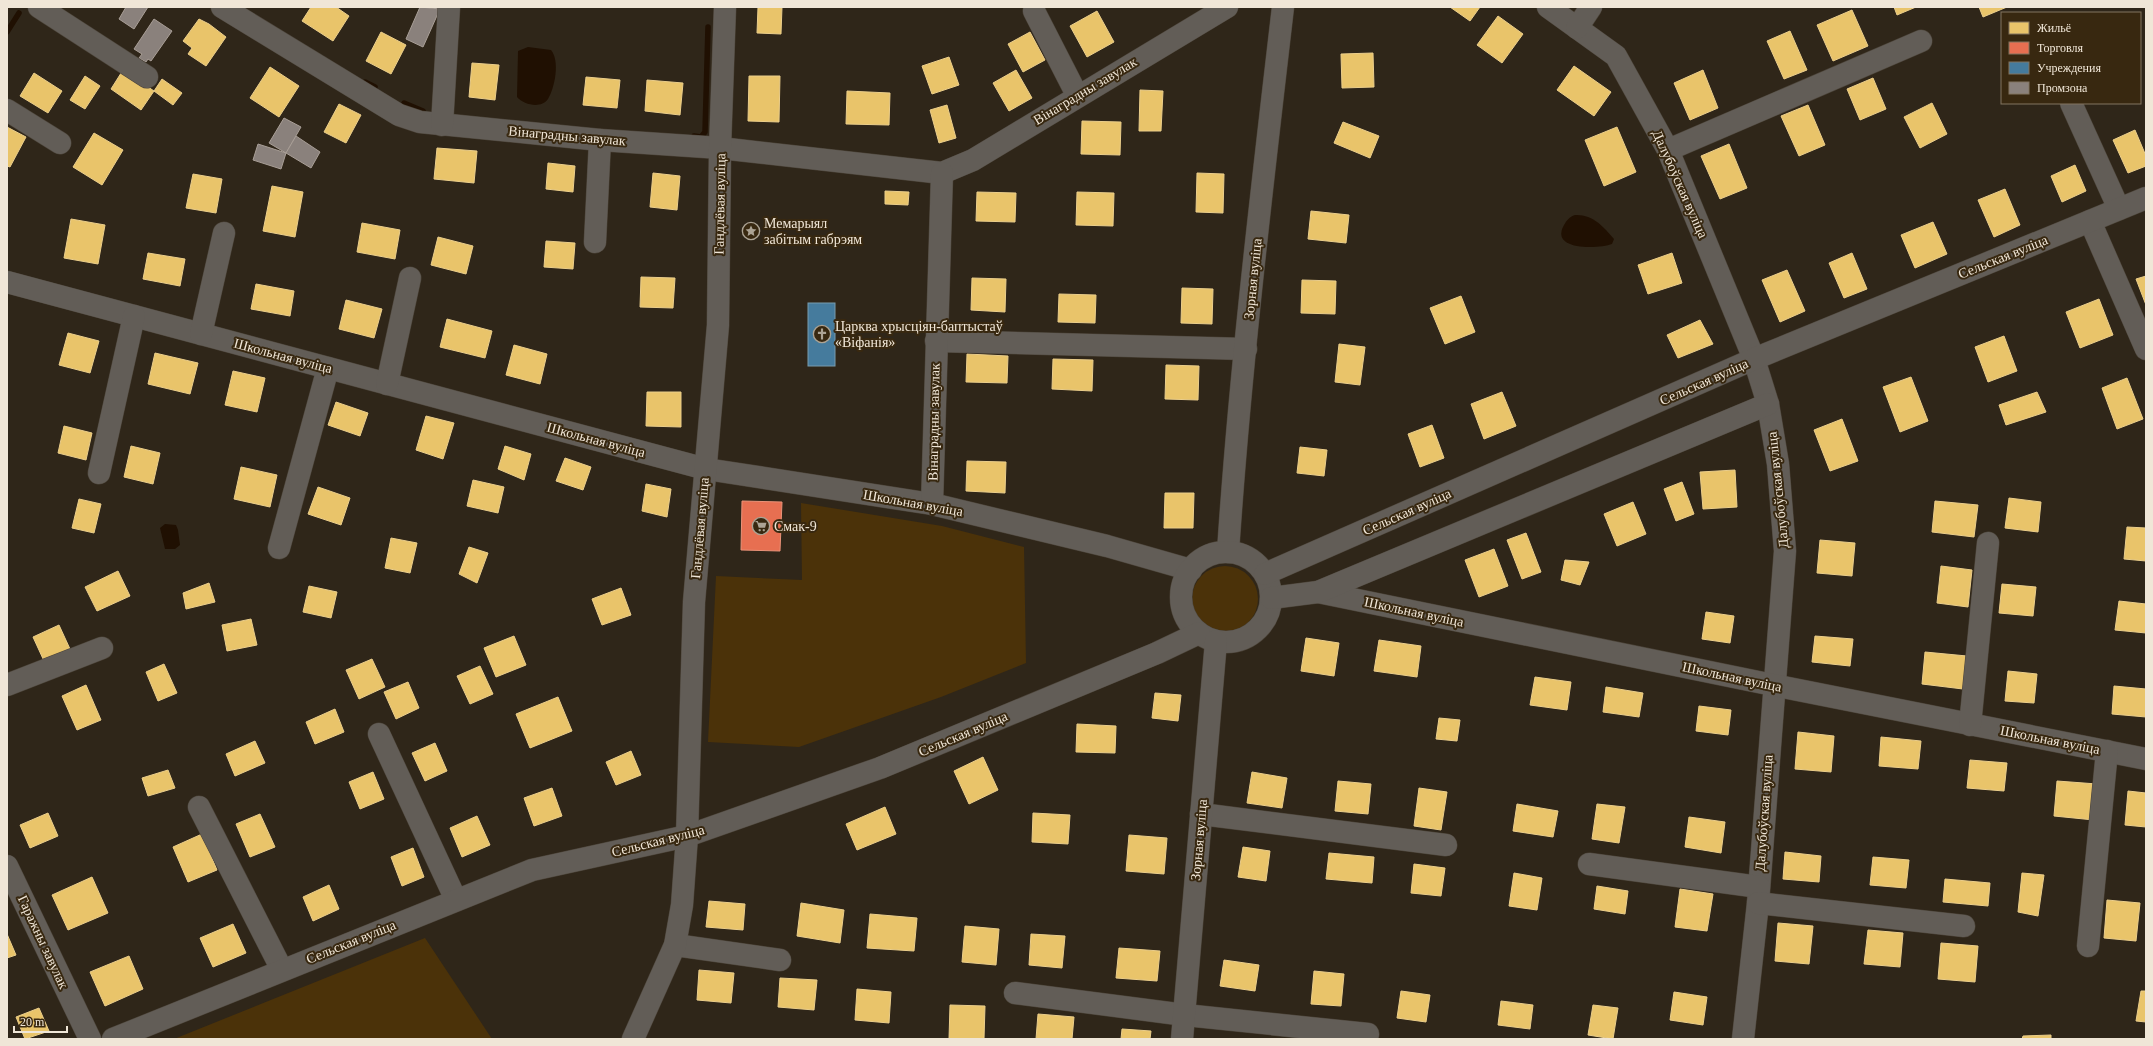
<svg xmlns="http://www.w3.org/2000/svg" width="2153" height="1046" font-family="'Times New Roman',serif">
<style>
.green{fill:#4b3209}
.water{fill:#201002}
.homes{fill:#e9c46a;stroke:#ebce8b}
.shops{fill:#e76f51;stroke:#ea9379}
.public{fill:#457b9d;stroke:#789bae}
.industry{fill:#8a817c;stroke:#a99f97}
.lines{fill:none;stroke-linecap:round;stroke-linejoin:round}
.stream{stroke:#201002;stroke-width:5.5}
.minor-casing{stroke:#4c4439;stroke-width:23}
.minor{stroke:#625d57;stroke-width:22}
.labels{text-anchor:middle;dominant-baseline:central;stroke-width:4;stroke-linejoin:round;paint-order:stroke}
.street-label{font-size:14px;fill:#f0e6d7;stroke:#382810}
.poi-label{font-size:14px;fill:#f0e6d7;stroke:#382810;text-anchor:start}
</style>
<rect width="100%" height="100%" fill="#2f2619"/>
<g class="green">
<polygon points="801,503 942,526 1024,547 1026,663 941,697 799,747 708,742 716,576 802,580"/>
<circle cx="1225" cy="599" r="33"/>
<polygon points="425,938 492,1039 174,1039"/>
</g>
<g class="water">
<path d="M528 47 551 50C560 61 555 87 548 99 541 109 524 105 517 97L518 51Z"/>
<path d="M1575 215C1592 214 1603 226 1614 239L1612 244C1599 249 1549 251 1564 225 1567 220 1569 217 1575 215Z"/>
<polygon points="165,524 176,525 178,530 180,545 175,549 165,549 160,528"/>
</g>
<g class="homes">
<polygon points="311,7 336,7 349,16 333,41 302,21"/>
<polygon points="758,7 782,7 781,34 757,33"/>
<polygon points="1450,7 1480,7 1470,21"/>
<polygon points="1894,7 1916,7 1897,15"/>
<polygon points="1979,7 2007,7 1983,17"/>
<polygon points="1852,10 1868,46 1833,61 1817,25"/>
<polygon points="1097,11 1114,42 1087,57 1070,26"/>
<polygon points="1498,16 1523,34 1502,63 1477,45"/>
<polygon points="199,19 209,24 226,37 206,66 188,54 192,48 183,41"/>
<polygon points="1790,31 1807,70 1784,79 1767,41"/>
<polygon points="381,32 406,45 391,74 366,61"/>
<polygon points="1030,32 1045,60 1023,72 1008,44"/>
<polygon points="1373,53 1374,87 1342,88 1341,54"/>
<polygon points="949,57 959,85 932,94 922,66"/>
<polygon points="472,63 499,65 495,100 469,97"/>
<polygon points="1574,66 1611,92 1594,116 1557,90"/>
<polygon points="270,67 299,86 279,117 250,98"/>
<polygon points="123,70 154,91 141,110 111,89"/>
<polygon points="1016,70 1032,98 1009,111 993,83"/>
<polygon points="1703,70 1718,108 1690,120 1674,83"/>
<polygon points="34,73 62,91 48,113 20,96"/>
<polygon points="85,76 100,86 85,109 70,100"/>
<polygon points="749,76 780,76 779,122 748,121"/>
<polygon points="586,77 620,80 617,108 583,105"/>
<polygon points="1873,78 1886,109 1860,120 1847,89"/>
<polygon points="162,79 182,93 173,105 154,91"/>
<polygon points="647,80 683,83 680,115 645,111"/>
<polygon points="1140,90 1163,91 1161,131 1139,131"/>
<polygon points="847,91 890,93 889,125 846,124"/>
<polygon points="1932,103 1947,134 1920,148 1904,117"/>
<polygon points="339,104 361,115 346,143 324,132"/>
<polygon points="947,105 956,138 939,143 930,110"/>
<polygon points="1808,105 1825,145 1799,156 1781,116"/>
<polygon points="1082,121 1121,122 1120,155 1081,154"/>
<polygon points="1343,122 1379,136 1370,158 1334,143"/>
<polygon points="7,127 26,137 10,167 7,166"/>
<polygon points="1617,127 1636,172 1604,186 1585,140"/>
<polygon points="2135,130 2146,156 2146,166 2128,173 2113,140"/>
<polygon points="94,133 123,150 102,185 73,167"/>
<polygon points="1729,144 1747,188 1720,199 1701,156"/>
<polygon points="437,148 477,151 474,183 434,179"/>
<polygon points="548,163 575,166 573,192 546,189"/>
<polygon points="2075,165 2086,191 2062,202 2051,176"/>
<polygon points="653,173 680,176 677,210 650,207"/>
<polygon points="1197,173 1224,174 1223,213 1196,212"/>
<polygon points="193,174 222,179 216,213 186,208"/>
<polygon points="272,186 303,192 295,237 263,231"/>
<polygon points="2005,189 2020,225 1994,237 1978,200"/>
<polygon points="885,191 909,192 908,205 885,204"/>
<polygon points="977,192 1016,193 1015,222 976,221"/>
<polygon points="1077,192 1114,193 1113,226 1076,225"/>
<polygon points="1311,211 1349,215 1346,243 1308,239"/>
<polygon points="71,219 105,225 98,264 64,258"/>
<polygon points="1933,222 1947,254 1915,268 1901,235"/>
<polygon points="362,223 400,230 395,259 357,252"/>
<polygon points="438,237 473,246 466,274 431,265"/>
<polygon points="546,241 575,243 573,269 544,267"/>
<polygon points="148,253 185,259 180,286 143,279"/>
<polygon points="1672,253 1682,283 1648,294 1638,265"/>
<polygon points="1852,253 1867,289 1844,298 1829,263"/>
<polygon points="1787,270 1805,311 1780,322 1762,280"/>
<polygon points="2146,276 2146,305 2136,279"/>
<polygon points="641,277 675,278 673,308 640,307"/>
<polygon points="972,278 1006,279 1005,312 971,310"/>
<polygon points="1302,280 1336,281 1335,314 1301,313"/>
<polygon points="256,284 294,291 290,316 251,309"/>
<polygon points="1182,288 1213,289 1212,324 1181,323"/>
<polygon points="1059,294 1096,295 1095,323 1058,322"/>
<polygon points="1461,296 1475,332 1445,344 1430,308"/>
<polygon points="2099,299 2113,335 2080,348 2066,312"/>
<polygon points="346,300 382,309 374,338 339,329"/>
<polygon points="447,319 492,331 485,358 440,347"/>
<polygon points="1700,320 1713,344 1678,358 1667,335"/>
<polygon points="68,333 99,341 90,373 59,365"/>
<polygon points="2004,336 2017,371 1988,382 1975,347"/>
<polygon points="1339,344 1365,347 1360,385 1335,382"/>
<polygon points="514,345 547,354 540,384 506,375"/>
<polygon points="155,353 198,363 190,394 148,384"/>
<polygon points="967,354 1008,356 1007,383 966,382"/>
<polygon points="1053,359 1093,360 1092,391 1052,389"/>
<polygon points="1166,365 1199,366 1198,400 1165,399"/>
<polygon points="233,371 265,378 257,412 225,405"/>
<polygon points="1911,377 1928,421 1900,432 1883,387"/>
<polygon points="2127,378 2143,419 2117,429 2102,388"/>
<polygon points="647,392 681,392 681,427 646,426"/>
<polygon points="1502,392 1516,426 1484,439 1471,404"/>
<polygon points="2037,392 2046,412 2006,425 1999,405"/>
<polygon points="336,402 368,413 360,436 328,425"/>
<polygon points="426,416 454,423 443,459 416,450"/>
<polygon points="1842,419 1858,461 1830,471 1814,430"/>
<polygon points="1432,425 1444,458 1420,467 1408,434"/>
<polygon points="64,426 92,433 86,460 58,453"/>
<polygon points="131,446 160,453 153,484 124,477"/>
<polygon points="505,446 531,454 524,480 498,469"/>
<polygon points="1300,447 1327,450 1324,476 1297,473"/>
<polygon points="565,458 591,467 583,490 556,481"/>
<polygon points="967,461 1006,462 1005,493 966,491"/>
<polygon points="241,467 277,475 270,507 234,499"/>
<polygon points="1735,470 1737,507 1703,509 1700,472"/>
<polygon points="473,480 504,487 498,513 467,506"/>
<polygon points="1682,482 1694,514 1676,521 1664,489"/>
<polygon points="646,484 671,489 667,517 642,511"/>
<polygon points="318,487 350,498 341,525 308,514"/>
<polygon points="1165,493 1194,493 1193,528 1164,528"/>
<polygon points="2009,498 2041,502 2038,532 2005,528"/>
<polygon points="79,499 101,504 94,533 72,528"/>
<polygon points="1935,501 1978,505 1974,537 1932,532"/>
<polygon points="1633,502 1646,534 1617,546 1604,514"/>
<polygon points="2127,527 2146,528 2146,561 2124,559"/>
<polygon points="1526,533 1541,572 1522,579 1507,540"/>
<polygon points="391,538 417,543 410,573 385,568"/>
<polygon points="1820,540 1855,543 1852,576 1817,573"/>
<polygon points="469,547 488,553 477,583 459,574"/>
<polygon points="1494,549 1508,586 1479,597 1465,560"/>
<polygon points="1565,560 1589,562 1580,585 1561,580"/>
<polygon points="1941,566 1972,570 1968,607 1937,603"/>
<polygon points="118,571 130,596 97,611 85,587"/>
<polygon points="209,583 215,602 186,609 183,593"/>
<polygon points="2002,584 2036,587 2033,616 1999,613"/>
<polygon points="309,586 337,592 331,618 303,612"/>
<polygon points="621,588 631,615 602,625 592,599"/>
<polygon points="2119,601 2146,604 2146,633 2115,630"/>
<polygon points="1706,612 1734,616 1730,643 1702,639"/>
<polygon points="251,619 257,645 227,651 222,625"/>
<polygon points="59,625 70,649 44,661 33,637"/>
<polygon points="514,636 526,665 496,677 484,648"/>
<polygon points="1815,636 1853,639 1850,666 1812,662"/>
<polygon points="1306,638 1339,643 1334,676 1301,671"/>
<polygon points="1379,640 1421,646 1417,677 1374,671"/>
<polygon points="1925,652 1967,656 1963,689 1922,684"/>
<polygon points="372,659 385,687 359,699 346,670"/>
<polygon points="164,664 177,693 158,701 146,672"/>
<polygon points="480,666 493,694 470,704 457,676"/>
<polygon points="2008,671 2037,674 2034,703 2005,701"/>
<polygon points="1535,677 1571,682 1567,710 1530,705"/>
<polygon points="408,682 419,708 396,719 384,692"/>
<polygon points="86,685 101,720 77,730 62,696"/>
<polygon points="2114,686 2146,689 2146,717 2112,714"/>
<polygon points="1606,687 1643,693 1639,717 1603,712"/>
<polygon points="1155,693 1181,695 1178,721 1152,718"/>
<polygon points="558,697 572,731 530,748 516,714"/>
<polygon points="1699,706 1731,710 1728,735 1696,731"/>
<polygon points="335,709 344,732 315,744 306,722"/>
<polygon points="1439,718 1460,720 1457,741 1436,739"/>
<polygon points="1077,724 1116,726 1115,753 1076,752"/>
<polygon points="1798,732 1834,736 1831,772 1795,769"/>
<polygon points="1881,737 1921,741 1918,769 1879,766"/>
<polygon points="255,741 265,763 235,776 226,754"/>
<polygon points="435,743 447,771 425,781 412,753"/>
<polygon points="631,751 641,775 616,785 606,762"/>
<polygon points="983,757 998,790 969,804 954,771"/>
<polygon points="1970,760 2007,763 2004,791 1967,788"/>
<polygon points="168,770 175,788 148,796 142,778"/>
<polygon points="373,772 384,799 360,809 349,782"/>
<polygon points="1252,772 1287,778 1282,808 1247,803"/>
<polygon points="1338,781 1371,784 1368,814 1335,811"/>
<polygon points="2057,781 2097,784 2094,820 2054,816"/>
<polygon points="552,788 562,816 534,826 524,798"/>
<polygon points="1419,788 1447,792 1441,830 1414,826"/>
<polygon points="2128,791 2146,793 2146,827 2125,825"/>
<polygon points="1517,804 1558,811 1553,837 1513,831"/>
<polygon points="1597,804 1625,807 1619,843 1592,839"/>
<polygon points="885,807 896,834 857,850 846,824"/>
<polygon points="48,813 58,836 30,848 20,825"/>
<polygon points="1033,813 1070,815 1068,844 1032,842"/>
<polygon points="260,814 275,847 250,857 236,824"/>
<polygon points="477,816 490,845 462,857 450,828"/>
<polygon points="1689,817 1725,822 1721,853 1685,847"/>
<polygon points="202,834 217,870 188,882 173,847"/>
<polygon points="1129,835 1167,838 1164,874 1126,871"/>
<polygon points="1243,847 1270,851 1266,881 1238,877"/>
<polygon points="413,848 424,877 402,886 391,857"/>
<polygon points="1785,852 1821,856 1819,882 1783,879"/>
<polygon points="1329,853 1374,857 1372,883 1326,879"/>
<polygon points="1873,857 1909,860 1906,888 1870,885"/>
<polygon points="1414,864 1445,868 1441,896 1411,893"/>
<polygon points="1514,873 1542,878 1537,910 1509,906"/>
<polygon points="2022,873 2044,875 2038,916 2018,912"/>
<polygon points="92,877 108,913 68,930 52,895"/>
<polygon points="1945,879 1990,883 1988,906 1943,902"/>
<polygon points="329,885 339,909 313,921 303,897"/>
<polygon points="1597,886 1628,891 1625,914 1594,909"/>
<polygon points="1680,889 1713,894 1707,931 1675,927"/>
<polygon points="2107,900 2140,903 2136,941 2104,938"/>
<polygon points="709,901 745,904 743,930 706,927"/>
<polygon points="801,903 844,910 840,943 797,936"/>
<polygon points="870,914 917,918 914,951 867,948"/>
<polygon points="1778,923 1813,926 1809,964 1775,961"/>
<polygon points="233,924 246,953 213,967 200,938"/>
<polygon points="965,926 999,929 996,965 962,962"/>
<polygon points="1868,930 1903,933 1900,967 1864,964"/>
<polygon points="7,934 16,955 7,958"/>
<polygon points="1031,934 1065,936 1062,968 1029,965"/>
<polygon points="1941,943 1978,946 1975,982 1938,979"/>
<polygon points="1119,948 1160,951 1157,981 1116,978"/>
<polygon points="129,956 143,989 105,1006 90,972"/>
<polygon points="1224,960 1259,965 1255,991 1220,986"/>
<polygon points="699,970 734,973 731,1003 697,1000"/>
<polygon points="1314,971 1344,974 1341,1006 1311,1004"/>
<polygon points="780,978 817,980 814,1010 778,1007"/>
<polygon points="857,989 891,992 889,1023 855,1020"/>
<polygon points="1401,991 1430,995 1426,1022 1397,1018"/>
<polygon points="2141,991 2146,991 2146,1022 2136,1021"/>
<polygon points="1674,992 1707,997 1703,1025 1670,1020"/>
<polygon points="1501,1001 1533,1005 1530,1029 1498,1025"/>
<polygon points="950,1005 985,1006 984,1039 949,1039"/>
<polygon points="1593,1005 1618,1008 1613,1039 1588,1035"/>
<polygon points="39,1008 49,1031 25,1039 16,1017"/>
<polygon points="1038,1014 1074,1017 1072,1039 1036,1039"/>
<polygon points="1122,1029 1151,1031 1150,1039 1121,1039"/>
<polygon points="2051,1035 2051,1039 2022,1039 2023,1036"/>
</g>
<polygon class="shops" points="742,501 782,502 780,551 741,550"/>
<rect class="public" x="808" y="303" width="27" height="63"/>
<g class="industry">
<polygon points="126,7 148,7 134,29 119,19"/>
<polygon points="420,7 440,9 423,47 406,39"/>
<polygon points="154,19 172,31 151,61 148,59 146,62 139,58 142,54 134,49"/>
<polygon points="284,118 301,127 286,153 269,143"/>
<polygon points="296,136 320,152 311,168 286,153"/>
<polygon points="258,144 286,153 281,169 253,160"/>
</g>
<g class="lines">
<g class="stream">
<polyline points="7,32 19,13"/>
<polyline points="365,82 375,87"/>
<polyline points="404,103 423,111"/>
<polyline points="694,136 701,137 705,132 708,27"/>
</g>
<defs>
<g id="minor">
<polyline points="39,7 147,77"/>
<polyline points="222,7 399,115 420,122 600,140 720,148 942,173 973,160 1227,7"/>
<polyline points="1548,7 1616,56 1668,150 1754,359 1768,404 1778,464 1785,551 1758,903 1743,1039"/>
<polyline points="1034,11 1077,95"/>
<polyline points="1577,28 1591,7"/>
<polyline points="2071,103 2119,209"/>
<polyline points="7,110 60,143"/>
<polyline points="442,125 449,7"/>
<polyline points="1668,150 1921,41"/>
<polyline points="2090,221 2146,349"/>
<polyline points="595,242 600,140"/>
<polyline points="7,282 706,469 932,504 1107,546 1191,570"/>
<polyline points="201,334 224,233"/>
<polyline points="936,341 1246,349"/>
<polyline points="387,384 410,278"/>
<polyline points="99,473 134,316"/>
<polyline points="932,504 942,173"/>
<polyline points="279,548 328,368"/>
<path d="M1228 552C1240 370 1262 188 1283 7"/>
<circle cx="1226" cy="597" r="45"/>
<polyline points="1265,574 1754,359 2146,198"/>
<polyline points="1318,592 1773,685 2146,759"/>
<polyline points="1271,598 1318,592 1768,404"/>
<polyline points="7,685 102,648"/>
<polyline points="1970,725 1988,543"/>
<polyline points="379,734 456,900"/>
<polyline points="199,807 282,970"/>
<polyline points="1201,814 1446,845"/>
<polyline points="1589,864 1759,887"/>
<polyline points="7,866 90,1039"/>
<polyline points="1758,903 1964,926"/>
<polyline points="675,945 780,960"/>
<polyline points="2088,946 2107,751"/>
<polyline points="1015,993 1185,1015 1368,1034"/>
<polyline points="113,1039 532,870 687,836 880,768 1157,653 1199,633"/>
<polyline points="633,1039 675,945 682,905 687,836 694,602 718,325 720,148 725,7"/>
<polyline points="1182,1039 1216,641"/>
</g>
</defs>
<use href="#minor" class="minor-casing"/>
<use href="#minor" class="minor"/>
</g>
<defs>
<symbol id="sight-ring" viewBox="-11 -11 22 22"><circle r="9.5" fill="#382810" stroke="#aca394" stroke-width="1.5"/><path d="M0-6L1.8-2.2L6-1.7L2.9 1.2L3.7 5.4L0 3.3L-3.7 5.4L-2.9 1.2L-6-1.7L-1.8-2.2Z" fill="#aca394"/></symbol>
<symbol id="church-ring" viewBox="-11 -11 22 22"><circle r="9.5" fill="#382810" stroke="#aca394" stroke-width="1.5"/><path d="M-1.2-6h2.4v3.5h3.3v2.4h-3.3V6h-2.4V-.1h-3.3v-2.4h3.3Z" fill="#aca394"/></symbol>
<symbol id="supermarket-ring" viewBox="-11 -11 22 22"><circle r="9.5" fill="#382810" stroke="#aca394" stroke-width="1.5"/><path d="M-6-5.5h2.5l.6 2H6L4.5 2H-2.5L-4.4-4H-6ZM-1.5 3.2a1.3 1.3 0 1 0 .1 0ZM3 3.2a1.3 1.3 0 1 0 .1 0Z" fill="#aca394"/></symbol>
</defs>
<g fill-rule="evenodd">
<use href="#sight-ring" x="741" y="221" width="20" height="20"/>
<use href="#church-ring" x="812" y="324" width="20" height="20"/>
<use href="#supermarket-ring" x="751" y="516" width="20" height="20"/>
</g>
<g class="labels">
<g class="street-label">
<text transform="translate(1085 91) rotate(-31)">Вінаградны завулак</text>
<text transform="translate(567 136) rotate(5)">Вінаградны завулак</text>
<text transform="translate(1680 184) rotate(66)">Далубоўская вуліца</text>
<text transform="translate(720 204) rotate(-89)">Гандлёвая вуліца</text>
<text transform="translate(2003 257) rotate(-22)">Сельская вуліца</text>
<text transform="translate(1253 279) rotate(-84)">Зорная вуліца</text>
<text transform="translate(283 356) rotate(15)">Школьная вуліца</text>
<text transform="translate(1704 382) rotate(-24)">Сельская вуліца</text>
<text transform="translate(934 422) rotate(-89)">Вінаградны завулак</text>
<text transform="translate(596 440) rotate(15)">Школьная вуліца</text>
<text transform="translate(1778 490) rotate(-96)">Далубоўская вуліца</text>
<text transform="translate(913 503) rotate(10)">Школьная вуліца</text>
<text transform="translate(1407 512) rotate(-24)">Сельская вуліца</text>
<text transform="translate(700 528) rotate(-85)">Гандлёвая вуліца</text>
<text transform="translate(1414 612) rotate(12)">Школьная вуліца</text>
<text transform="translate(1732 677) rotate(12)">Школьная вуліца</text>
<text transform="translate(963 734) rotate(-23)">Сельская вуліца</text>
<text transform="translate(2050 740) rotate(11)">Школьная вуліца</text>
<text transform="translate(1764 813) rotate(-86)">Далубоўская вуліца</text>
<text transform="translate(1199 840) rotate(-85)">Зорная вуліца</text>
<text transform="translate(658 841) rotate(-14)">Сельская вуліца</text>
<text transform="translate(43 942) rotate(65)">Гаражны завулак</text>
<text transform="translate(351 942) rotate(-22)">Сельская вуліца</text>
</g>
<g class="poi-label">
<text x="764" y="223">Мемарыял<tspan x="764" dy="16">забітым габрэям</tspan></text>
<text x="835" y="326">Царква хрысціян-баптыстаў<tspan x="835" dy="16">«Віфанія»</tspan></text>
<text x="774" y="526">Смак-9</text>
</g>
</g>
<rect width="2153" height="1046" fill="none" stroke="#f0e6d7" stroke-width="16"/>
<rect x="2001" y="12" width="140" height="92" fill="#382810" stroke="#827460"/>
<rect x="2009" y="22" width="20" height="12" fill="#e9c46a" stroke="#827460"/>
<text x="2037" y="32" font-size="12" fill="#f0e6d7">Жильё</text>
<rect x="2009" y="42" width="20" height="12" fill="#e76f51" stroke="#827460"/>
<text x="2037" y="52" font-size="12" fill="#f0e6d7">Торговля</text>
<rect x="2009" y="62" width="20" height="12" fill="#457b9d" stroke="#827460"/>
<text x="2037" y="72" font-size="12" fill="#f0e6d7">Учреждения</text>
<rect x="2009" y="82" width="20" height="12" fill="#8a817c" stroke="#827460"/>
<text x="2037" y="92" font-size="12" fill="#f0e6d7">Промзона</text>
<path d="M14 1026v6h53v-6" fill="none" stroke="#f0e6d7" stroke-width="2"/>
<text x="20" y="1026" font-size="12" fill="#f0e6d7" stroke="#382810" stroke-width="3" paint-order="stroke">20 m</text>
</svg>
